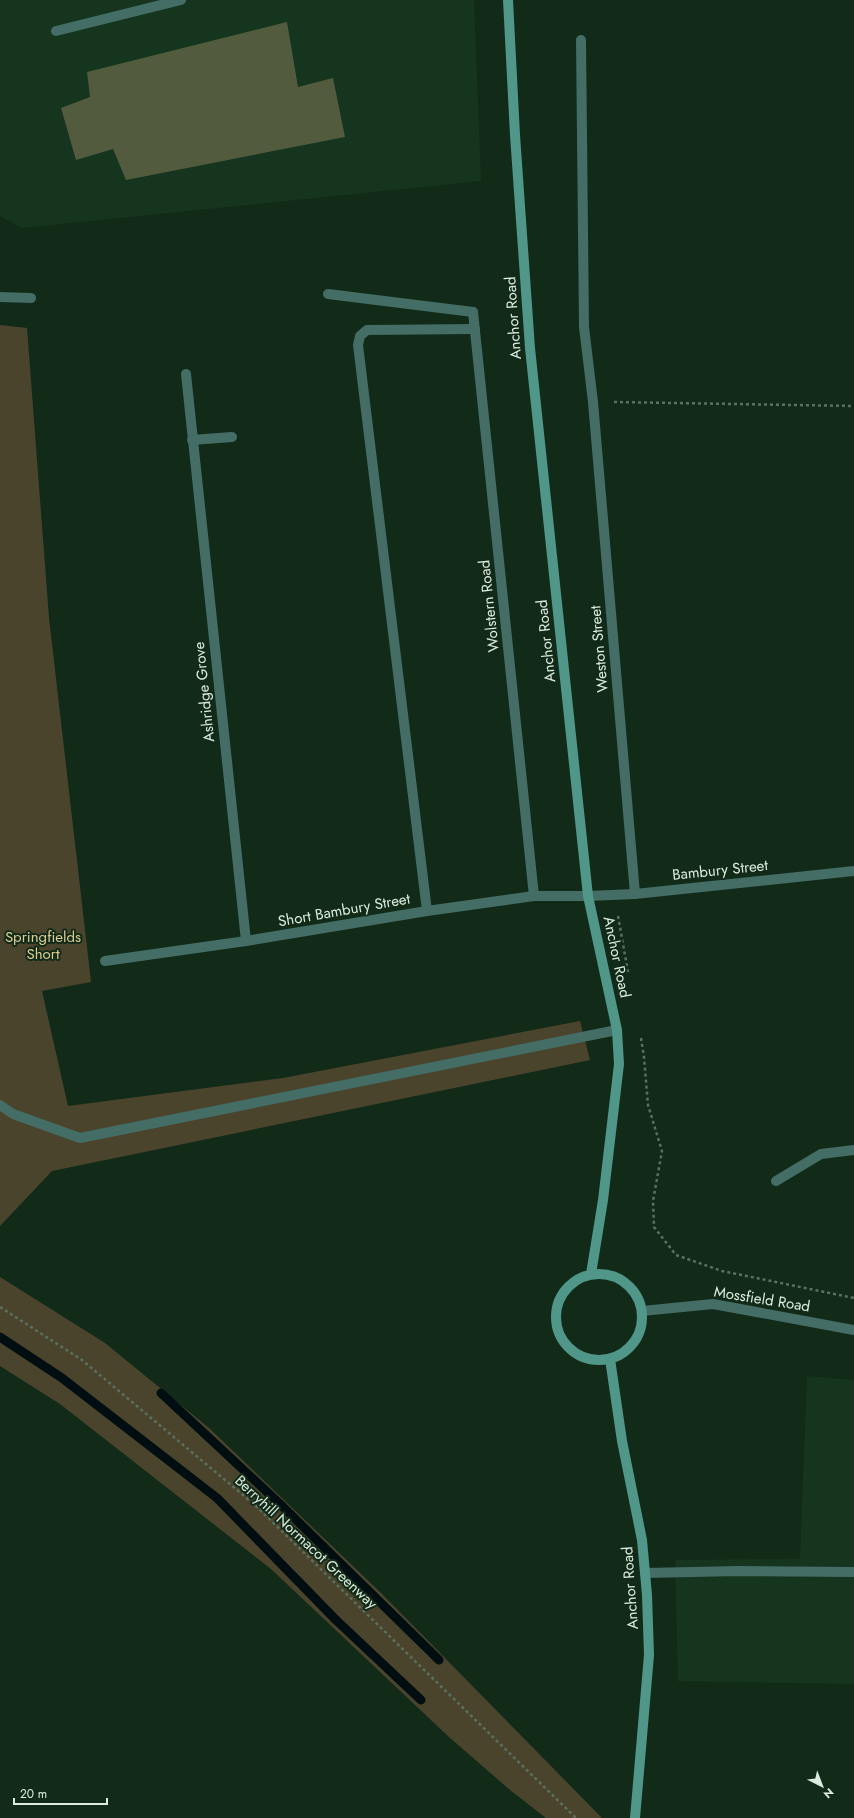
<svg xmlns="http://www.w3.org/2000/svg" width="854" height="1818" font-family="Jost,sans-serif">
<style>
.built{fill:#15351e}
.green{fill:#4b442c}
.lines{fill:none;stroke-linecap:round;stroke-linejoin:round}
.stream{stroke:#000e12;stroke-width:9}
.building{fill:#535b3f}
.path{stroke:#5a7060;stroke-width:2.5;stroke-dasharray:3 3;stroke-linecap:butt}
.service{stroke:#436d65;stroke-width:10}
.minor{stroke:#436d65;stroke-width:10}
.tertiary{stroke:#436d65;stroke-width:10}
.secondary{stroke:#509689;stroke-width:10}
.labels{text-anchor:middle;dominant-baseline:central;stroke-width:4;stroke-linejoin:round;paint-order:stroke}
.street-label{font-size:15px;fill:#dcebdf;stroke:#122b19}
.park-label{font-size:15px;fill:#decc92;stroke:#122b19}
</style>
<rect width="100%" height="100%" fill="#122b19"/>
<g class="built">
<polygon points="0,0 474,0 481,181 22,228 0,216"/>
<polygon points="807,1376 854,1380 854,1684 678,1681 675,1560 800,1559"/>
</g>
<g class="green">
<polygon points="0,325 27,328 49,618 91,982 42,991 68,1106 283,1078 580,1021 590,1060 52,1171 0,1226"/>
<polygon points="0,1277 105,1343 209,1428 382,1594 602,1818 546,1818 510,1790 449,1737 271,1569 60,1404 0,1366"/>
</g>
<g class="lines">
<g class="stream">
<polyline points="0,1337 62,1378 217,1498 336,1620 421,1700"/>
<polyline points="161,1393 280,1504 439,1660"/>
</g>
</g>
<polygon class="building" points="287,22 298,87 333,78 345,137 126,180 113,149 76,160 61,108 90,97 87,72"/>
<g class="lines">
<g class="path">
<polyline points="614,402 854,406"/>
<polyline points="618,916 628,972"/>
<polyline points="641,1038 644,1057 648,1105 662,1151 653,1201 654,1227 676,1255 722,1271 854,1298"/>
<polyline points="0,1307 82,1360 256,1506 576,1818"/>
</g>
<g class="service">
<polyline points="56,31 181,0"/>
<polyline points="581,40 584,327 593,402"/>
<polyline points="328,294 473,312"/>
<polyline points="0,297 31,298"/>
<polyline points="427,911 358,345 360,336 367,330 475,329"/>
<polyline points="0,1105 13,1114 80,1138 617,1030"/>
<polyline points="645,1573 739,1571 854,1572"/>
</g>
<g class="minor">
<polyline points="473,312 534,896"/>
<polyline points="186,374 246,941"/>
<polyline points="593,402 635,894"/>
<polyline points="192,440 232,437"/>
<polyline points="105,961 246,941 427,911 534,896 588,896"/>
<polyline points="776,1181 821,1154 854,1150"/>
<polyline points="642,1311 713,1304 854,1330"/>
</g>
<polyline class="tertiary" points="588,896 635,894 854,871"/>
<g class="secondary">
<polyline points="508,0 515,135 530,348 588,896 617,1030 619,1064 603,1200 591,1274"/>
<circle cx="599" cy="1317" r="43"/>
<polyline points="610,1359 622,1441 642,1540 647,1595 649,1655 635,1818"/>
</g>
</g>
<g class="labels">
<g class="street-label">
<text transform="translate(513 318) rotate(-94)">Anchor Road</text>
<text transform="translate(489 606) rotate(-96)">Wolstern Road</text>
<text transform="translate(546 641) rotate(-96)">Anchor Road</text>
<text transform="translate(599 649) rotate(-95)">Weston Street</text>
<text transform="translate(204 692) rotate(-96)">Ashridge Grove</text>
<text transform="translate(720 870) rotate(-6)">Bambury Street</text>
<text transform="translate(344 910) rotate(-10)">Short Bambury Street</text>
<text transform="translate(617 957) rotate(78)">Anchor Road</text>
<text transform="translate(762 1299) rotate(9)">Mossfield Road</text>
<text transform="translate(306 1542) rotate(43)">Berryhill Normacot Greenway</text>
<text transform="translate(630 1588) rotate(-94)">Anchor Road</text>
</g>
<g class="park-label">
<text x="43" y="937">Springfields<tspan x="43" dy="17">Short</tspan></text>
</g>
</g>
<g transform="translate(822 1786) rotate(138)" stroke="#122b19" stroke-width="3" paint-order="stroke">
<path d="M0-3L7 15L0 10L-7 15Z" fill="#dcebdf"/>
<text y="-6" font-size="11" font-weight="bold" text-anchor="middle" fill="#dcebdf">N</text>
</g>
<path d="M14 1798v6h93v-6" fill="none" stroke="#dcebdf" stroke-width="2"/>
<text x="20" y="1798" font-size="12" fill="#dcebdf" stroke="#122b19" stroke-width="3" paint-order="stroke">20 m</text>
</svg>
